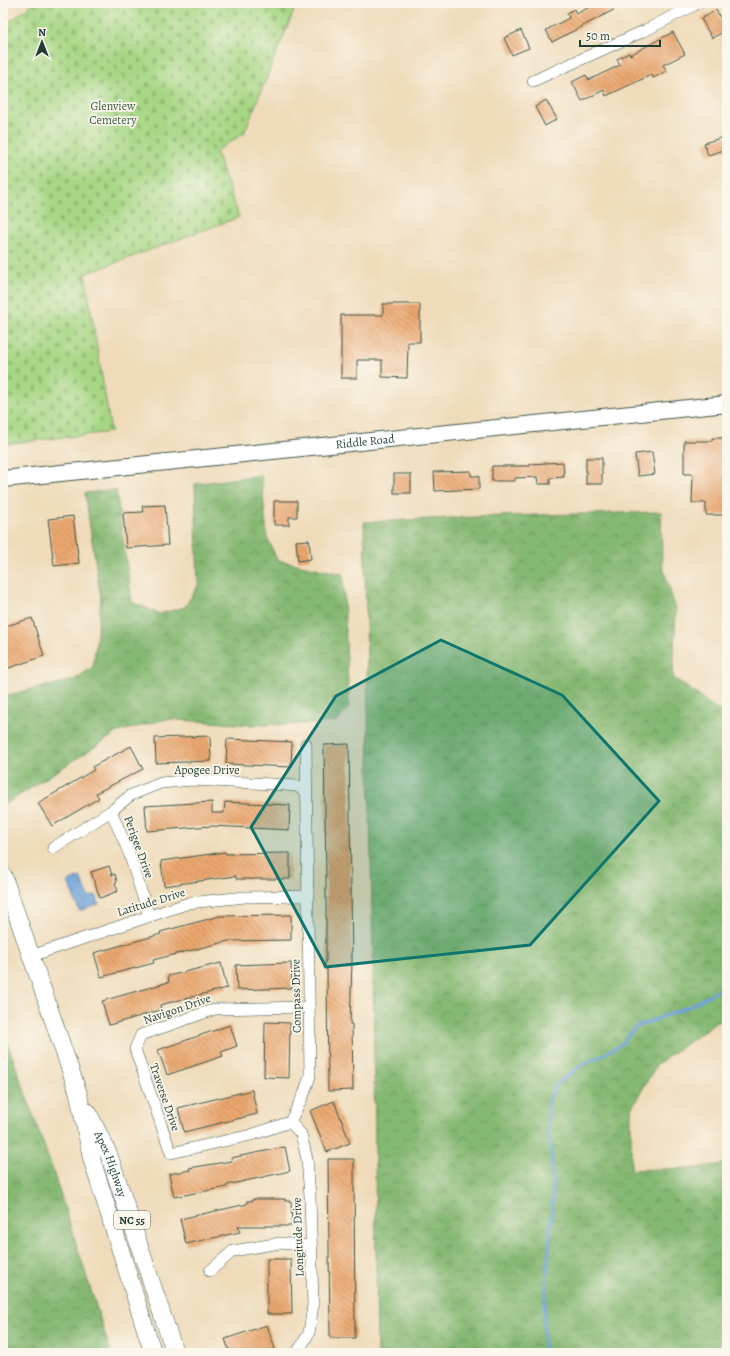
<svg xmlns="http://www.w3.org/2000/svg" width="730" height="1356" font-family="Alegreya,serif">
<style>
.forest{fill:url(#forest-crowns);stroke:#527a53}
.cemetery{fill:url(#cemetery-stones);stroke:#638a5c}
.water{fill:url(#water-ripples);stroke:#476f87}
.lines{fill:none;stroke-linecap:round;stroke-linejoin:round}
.stream{stroke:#6fa1da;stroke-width:3}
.building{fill:url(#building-back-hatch)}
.minor-casing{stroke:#3e5548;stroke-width:12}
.secondary-casing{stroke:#3e5548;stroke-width:18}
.primary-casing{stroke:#3e5548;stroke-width:18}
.minor{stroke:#fff;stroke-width:11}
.secondary{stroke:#fff;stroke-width:16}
.primary{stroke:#fff;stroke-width:17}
.marked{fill:#0f766e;fill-opacity:0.2;stroke:#0f766e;stroke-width:3;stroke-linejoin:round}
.labels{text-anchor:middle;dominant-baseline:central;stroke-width:3.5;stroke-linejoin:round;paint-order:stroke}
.shield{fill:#fbf7ec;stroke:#61756b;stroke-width:1}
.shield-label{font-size:11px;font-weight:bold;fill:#1f3d34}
.park-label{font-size:12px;fill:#3a5c44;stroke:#fbf7ec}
.street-label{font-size:12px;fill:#1f3d34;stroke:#fbf7ec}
</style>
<defs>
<pattern id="forest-crowns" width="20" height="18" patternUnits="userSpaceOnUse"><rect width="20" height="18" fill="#85b872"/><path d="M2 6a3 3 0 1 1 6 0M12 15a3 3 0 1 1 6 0" fill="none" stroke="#6c975e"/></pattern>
<pattern id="cemetery-stones" width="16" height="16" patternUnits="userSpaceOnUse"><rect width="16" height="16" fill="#a7d785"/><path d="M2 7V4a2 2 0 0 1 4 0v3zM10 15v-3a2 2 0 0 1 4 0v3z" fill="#8fb973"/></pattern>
<pattern id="water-ripples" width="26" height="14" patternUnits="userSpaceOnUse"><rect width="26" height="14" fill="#6fa1da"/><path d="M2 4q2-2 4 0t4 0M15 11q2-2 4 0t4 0" fill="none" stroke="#5b84b2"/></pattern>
<pattern id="building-back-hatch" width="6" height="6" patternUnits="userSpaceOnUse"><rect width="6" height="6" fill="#eba76f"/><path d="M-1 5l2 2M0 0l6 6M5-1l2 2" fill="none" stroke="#be895c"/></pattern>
</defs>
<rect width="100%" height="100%" fill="#fbf7ec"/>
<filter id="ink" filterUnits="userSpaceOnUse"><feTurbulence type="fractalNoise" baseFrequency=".025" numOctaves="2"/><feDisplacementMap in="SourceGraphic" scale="8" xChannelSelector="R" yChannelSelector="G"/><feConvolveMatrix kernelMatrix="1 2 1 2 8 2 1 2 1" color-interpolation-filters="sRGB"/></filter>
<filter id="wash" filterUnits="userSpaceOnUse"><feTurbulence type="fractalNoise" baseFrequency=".012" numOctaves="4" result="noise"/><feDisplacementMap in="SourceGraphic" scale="16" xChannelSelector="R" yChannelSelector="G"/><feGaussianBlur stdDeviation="0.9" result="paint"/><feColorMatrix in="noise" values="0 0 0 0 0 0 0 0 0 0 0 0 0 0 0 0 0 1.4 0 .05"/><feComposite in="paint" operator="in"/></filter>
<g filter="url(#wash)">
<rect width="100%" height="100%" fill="#efdbba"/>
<g class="forest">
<polygon points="261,475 267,537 277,560 343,574 349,707 337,722 301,724 252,725 166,719 118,732 4,805 3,696 74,680 93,667 101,600 85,493 116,490 132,602 159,614 185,607 198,586 195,484"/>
<polygon points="661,512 662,564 676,610 673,677 725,715 727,719 727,1015 657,1064 631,1109 631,1170 697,1168 727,1163 727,1353 377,1353 373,958 364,522 501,516"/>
<polygon points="3,1031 52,1168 111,1353 3,1353"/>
</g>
<polygon class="cemetery" points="32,3 295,3 295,8 244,133 216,151 239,217 85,274 111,432 3,444 3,27 30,6"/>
<polygon class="water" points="80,877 89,897 96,895 99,904 79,911 68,881"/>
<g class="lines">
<polyline class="stream" points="544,1353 544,1317 553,1194 551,1149 547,1134 549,1121 547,1104 557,1084 579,1067 603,1055 620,1045 636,1027 690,1006 727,985"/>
</g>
<g id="blocks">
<g class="building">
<polygon points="598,3 627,3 552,42 546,30 569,18 567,13 574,9 576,14"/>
<polygon points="716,10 727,30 712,38 701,19"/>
<polygon points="521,30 529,48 512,55 504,38"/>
<polygon points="673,32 685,54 663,65 667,71 653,78 651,75 606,96 604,90 582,101 572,82 586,75 589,80 620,65 617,59 629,53 630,55"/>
<polygon points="546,100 557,119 545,126 535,107"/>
<polygon points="727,136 727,149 708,155 704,143"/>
<polygon points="383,304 420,304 420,342 408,342 407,378 382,377 382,360 357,360 357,378 341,378 341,315 383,315"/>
<polygon points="712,438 726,438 726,515 706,515 706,503 692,503 693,474 684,474 684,441 712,441"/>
<polygon points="652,452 655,474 638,476 635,454"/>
<rect x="586" y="458" width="16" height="26"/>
<polygon points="563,462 564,477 550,478 550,484 538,484 537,477 515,478 515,481 492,481 492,466 530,466 530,464"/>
<polygon points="471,471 471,476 479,476 479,489 435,491 434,472"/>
<rect x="394" y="474" width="17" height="19"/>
<polygon points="274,501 297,501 297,517 289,517 289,525 274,525"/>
<polygon points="165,505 168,545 126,548 123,513 143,512 142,506"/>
<polygon points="73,516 79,563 54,566 48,519"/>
<polygon points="309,540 311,559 298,561 296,541"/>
<polygon points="32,618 44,656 3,670 3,627"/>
<polygon points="210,736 211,761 156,763 155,738"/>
<polygon points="227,739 292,742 291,767 226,764"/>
<polygon points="349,744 352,961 350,1024 352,1024 353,1090 328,1091 327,968 324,968 326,960 326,877 324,745"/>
<polygon points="131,746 143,769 96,793 99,798 52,826 38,803 94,770 92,767"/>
<polygon points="212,802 212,813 224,813 225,802 290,805 289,830 212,826 147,831 145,806"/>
<polygon points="225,852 226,854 290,853 290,879 236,879 236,876 164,886 161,861"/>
<polygon points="109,866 112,875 115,874 117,882 115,883 118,891 100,898 91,872"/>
<polygon points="291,915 291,940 228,941 153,960 154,963 101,977 94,953 161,934 160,932 220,916"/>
<polygon points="221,963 227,988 160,1005 161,1010 109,1025 102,1001 169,982 168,976"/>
<polygon points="291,963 292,988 237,990 236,965"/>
<polygon points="265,1022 290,1023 289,1078 264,1077"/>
<polygon points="230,1025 237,1046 221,1052 223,1056 167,1075 158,1050"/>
<polygon points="252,1090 257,1114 184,1132 178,1108"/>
<polygon points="334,1101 350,1143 327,1152 310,1111"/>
<polygon points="285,1147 290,1171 227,1185 227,1187 174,1197 169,1174 190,1170 189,1168 232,1161 231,1158"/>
<polygon points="328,1159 354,1159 355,1338 330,1338"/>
<polygon points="253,1199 285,1199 285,1201 291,1201 292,1226 238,1226 240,1232 186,1244 180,1219 247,1204 247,1201 253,1201"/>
<polygon points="267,1259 291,1259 292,1314 267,1314"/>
<polygon points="267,1325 275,1349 262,1353 230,1353 225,1339"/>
</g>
</g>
</g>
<g filter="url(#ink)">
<use href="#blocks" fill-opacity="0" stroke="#3e5548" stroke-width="1"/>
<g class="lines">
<defs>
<g id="minor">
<polyline points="533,81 646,30 698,3"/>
<polyline points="306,744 310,1076 304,1094 290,1122 251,1135 171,1153 135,1049 141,1035 215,1009 309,1007"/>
<polyline points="111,811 129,853 149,916"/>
<polyline points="53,848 111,811 131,795 161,783 192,780 272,784 296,786 305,791"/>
<polyline points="31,956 189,903 245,897 307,896"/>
<polyline points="290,1122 301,1134 307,1159 310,1196 313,1305 309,1333 297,1353"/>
<polyline points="210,1271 233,1251 280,1243 311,1246"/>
</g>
<g id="secondary">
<path id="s1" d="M3 479 727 404"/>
</g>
<g id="primary">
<polyline points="3,875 78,1092 92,1160 153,1353"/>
<path id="s2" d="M88 1112 109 1155 175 1353"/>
</g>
</defs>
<use href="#minor" class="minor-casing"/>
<use href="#secondary" class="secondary-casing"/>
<use href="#primary" class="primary-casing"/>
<use href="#minor" class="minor"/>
<use href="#secondary" class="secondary"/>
<use href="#primary" class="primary"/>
</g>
</g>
<path class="marked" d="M441 640 562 695 659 801 530 945 326 967 251 827 336 696Z"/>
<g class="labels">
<rect class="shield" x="114" y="1211" width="36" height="18" rx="3"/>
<g class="shield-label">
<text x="132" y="1220">NC 55</text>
</g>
<g class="park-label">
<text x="113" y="106">Glenview<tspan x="113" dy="14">Cemetery</tspan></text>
</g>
<g class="street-label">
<text stroke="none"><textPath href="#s1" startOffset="364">Riddle Road</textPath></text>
<text x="207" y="770">Apogee Drive</text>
<text transform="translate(139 847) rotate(70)">Perigee Drive</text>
<text transform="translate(151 902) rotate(-17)">Latitude Drive</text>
<text transform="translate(296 996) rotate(-91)">Compass Drive</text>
<text transform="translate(177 1009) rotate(-19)">Navigon Drive</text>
<text transform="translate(165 1097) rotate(71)">Traverse Drive</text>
<text stroke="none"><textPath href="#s2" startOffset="57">Apex Highway</textPath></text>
<text transform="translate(298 1237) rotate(-92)">Longitude Drive</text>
</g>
</g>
<rect width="730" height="1356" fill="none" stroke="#fbf7ec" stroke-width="16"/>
<g transform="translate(42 42)" stroke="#fbf7ec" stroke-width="3" paint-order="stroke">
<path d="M0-3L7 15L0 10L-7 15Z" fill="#1f3d34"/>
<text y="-6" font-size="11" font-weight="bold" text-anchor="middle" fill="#1f3d34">N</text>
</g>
<path d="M580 40v6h80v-6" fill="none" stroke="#1f3d34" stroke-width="2"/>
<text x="586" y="40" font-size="12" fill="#1f3d34" stroke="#fbf7ec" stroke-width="3" paint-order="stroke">50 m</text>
</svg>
